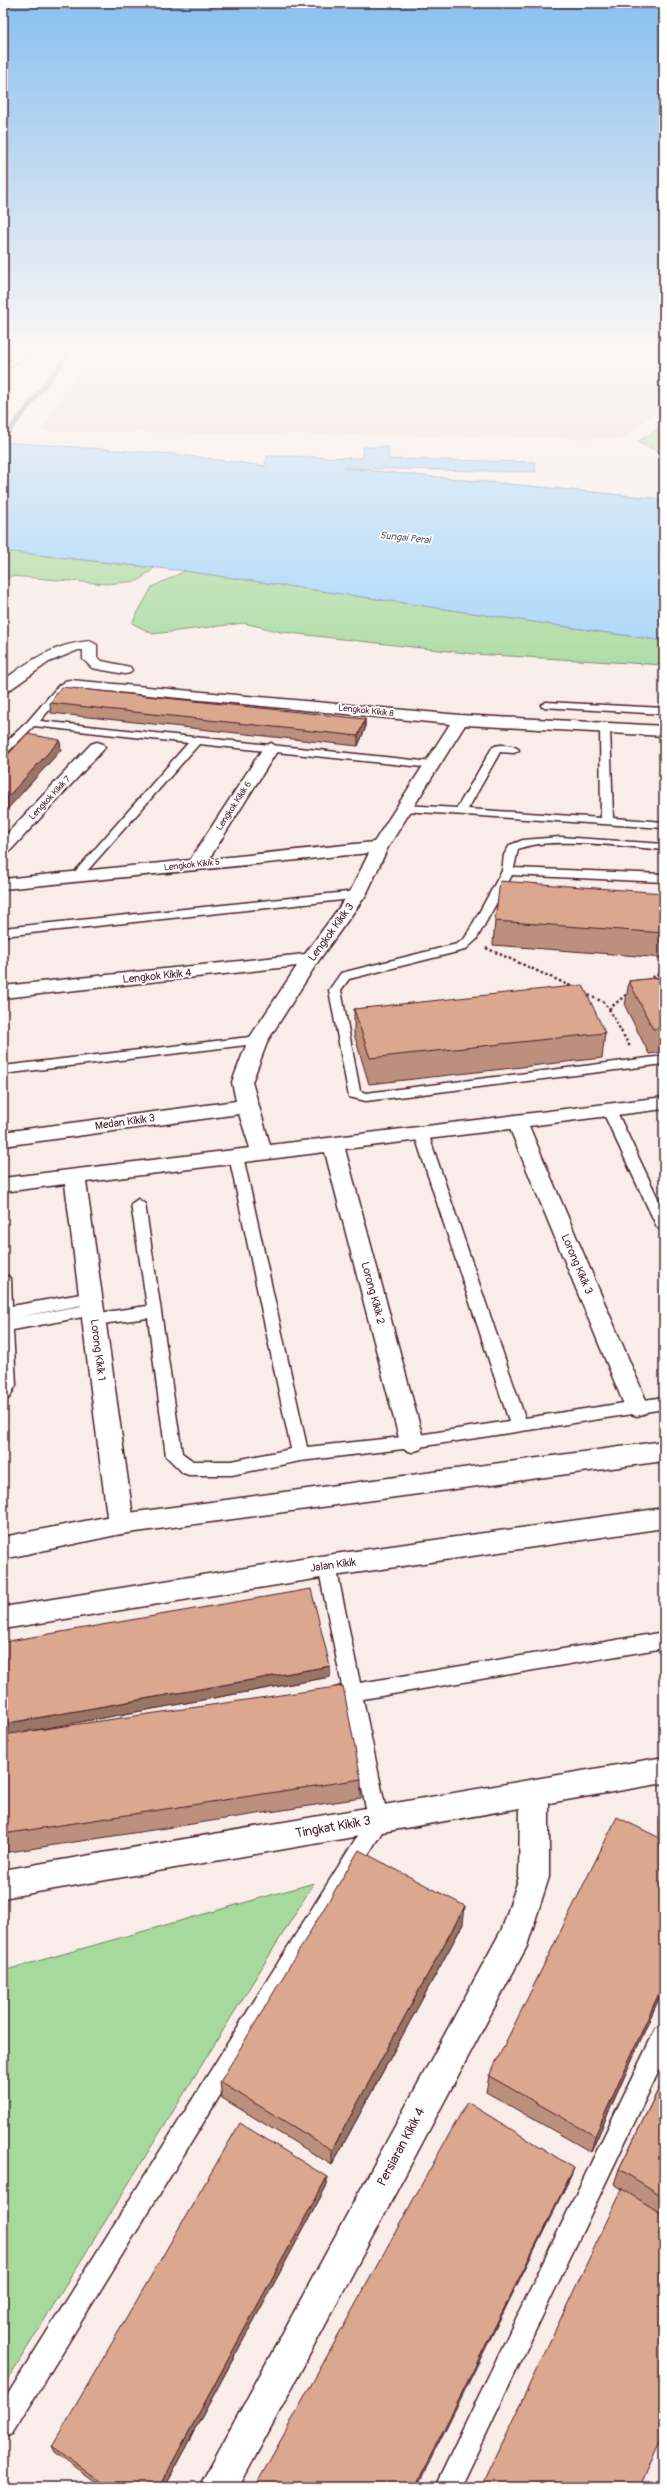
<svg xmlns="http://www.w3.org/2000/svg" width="667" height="2490" font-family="Pangolin,sans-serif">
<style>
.built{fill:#efd8ce}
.green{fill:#a6da9c;stroke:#787c64}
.water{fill:#9dd2fb;stroke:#7c8aa8}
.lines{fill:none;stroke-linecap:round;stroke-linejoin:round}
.stream{stroke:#7c8aa8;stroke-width:4.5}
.service-casing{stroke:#4a1f2b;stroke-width:3}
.minor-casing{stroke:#4a1f2b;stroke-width:3}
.tertiary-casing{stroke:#4a1f2b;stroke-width:3}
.path{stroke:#4a1f2b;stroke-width:2.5;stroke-dasharray:2.5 2.5;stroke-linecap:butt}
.service{fill:#fff;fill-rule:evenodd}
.minor{fill:#fff;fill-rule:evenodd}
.tertiary{fill:#fff;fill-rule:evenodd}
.wall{fill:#bc907b;stroke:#4a1f2b}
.shaded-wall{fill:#997564;stroke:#4a1f2b}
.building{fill:#dba78f;stroke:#4a1f2b}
.labels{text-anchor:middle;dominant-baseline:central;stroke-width:3.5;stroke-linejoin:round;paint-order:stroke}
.far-street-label{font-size:9px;fill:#4a1f2b;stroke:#fff}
.far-water-label{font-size:10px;font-style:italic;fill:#635569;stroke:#fff}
.street-label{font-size:11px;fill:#4a1f2b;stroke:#fff}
.near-street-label{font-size:13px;fill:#4a1f2b;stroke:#fff}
</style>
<rect width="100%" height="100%" fill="#f8ede9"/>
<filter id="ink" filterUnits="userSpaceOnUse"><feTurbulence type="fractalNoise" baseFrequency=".025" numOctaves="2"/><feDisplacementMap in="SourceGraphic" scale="8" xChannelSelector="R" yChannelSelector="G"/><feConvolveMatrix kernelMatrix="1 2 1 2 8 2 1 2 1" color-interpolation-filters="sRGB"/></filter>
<g filter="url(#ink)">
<polygon class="built" points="90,354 664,354 664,404 623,439 41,431"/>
<g class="green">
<polygon points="664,425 664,454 637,442"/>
<polygon points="3,551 154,568 138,581 106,584 11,576 3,582"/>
<polygon points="185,571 664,641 664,665 474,654 281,632 244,623 153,634 132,623 152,587"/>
<polygon points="314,1883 3,2387 3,1971"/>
</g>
<polygon class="water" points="3,442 173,454 265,466 267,456 362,458 363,447 389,447 388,459 535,462 536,472 344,468 664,499 664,641 185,571 3,551"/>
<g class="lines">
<polyline class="stream" points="3,443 9,431 69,354"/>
<defs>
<g id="service">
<polygon points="20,354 28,354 3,372 3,366"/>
<polygon points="70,681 75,684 67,689 40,721 432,762 437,765 432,768 199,744 80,879 72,879 72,875 188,743 34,726 7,753 3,754 3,745 28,721 59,685"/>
<polygon points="546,702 664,708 664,714 542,707 541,705"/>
<path d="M605 725 610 728 613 818 664 822V828L404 811 398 808 404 805 457 808 492 748C497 743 515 745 519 750L514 753 500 752 468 809 601 818 600 728Z"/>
<path d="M560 837 664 844V850C628 847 550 836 518 849L514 868 664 874V882L512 875 476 940 465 950 349 979 341 990 360 1091 366 1093 664 1056V1064L366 1101 349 1097 329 990 341 973 457 944 465 938 502 871 504 855 510 845 523 840Z"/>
<polygon points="357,891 363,895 361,898 3,936 3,928"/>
<polygon points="258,1036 265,1040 263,1043 3,1074 3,1066"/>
<polygon points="609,1106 616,1110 664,1211 664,1232 657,1227 602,1110"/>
<polygon points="421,1128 428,1133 525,1418 664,1397 664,1409 412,1448 300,1461 232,1475 189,1475 183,1473 166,1456 148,1318 94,1325 88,1323 86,1319 88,1316 13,1330 16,1385 9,1398 3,1400 3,1275 8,1276 11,1280 12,1306 92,1292 97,1294 100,1298 97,1302 92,1304 13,1318 93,1303 99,1305 101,1309 99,1313 147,1306 131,1204 138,1199 145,1204 182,1453 193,1461 232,1461 291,1449 229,1156 236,1151 243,1156 307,1447 412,1436 509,1421 414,1133"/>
<polygon points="327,1559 333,1561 336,1566 360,1683 664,1632 664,1648 363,1699 388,1820 385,1827 12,2434 3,2438 3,2402 368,1819 345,1702 335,1700 333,1694 335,1688 342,1686 318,1566 321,1561"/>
<polygon points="664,2025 664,2060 461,2487 435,2487 656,2028"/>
</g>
<g id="minor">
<path d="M90 641 97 645V658L102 661 130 667 132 670 130 673 125 674 92 668 83 659V650H78L49 662 8 691 3 692V681C29 660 56 644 90 641Z"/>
<polygon points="70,680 460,715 664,726 664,736 465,725 388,847 366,895 319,960 268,1040 252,1082 270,1145 664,1097 664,1109 529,1126 649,1407 646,1413 637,1416 628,1413 625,1407 510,1129 345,1149 424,1442 421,1449 412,1452 403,1449 400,1442 325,1152 86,1182 134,1524 130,1531 121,1534 112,1531 108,1524 65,1184 3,1192 3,1178 250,1148 239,1114 3,1146 3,1132 236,1101 232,1082 248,1040 297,966 3,998 3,986 305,954 349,894 369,853 3,889 3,879 190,860 263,748 271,743 279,748 209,859 374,842 450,724 65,687 63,684 65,681"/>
<polygon points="97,742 103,744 105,747 103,750 9,852 3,853 3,838 91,744"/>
<polygon points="664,1508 664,1528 327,1577 3,1629 3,1607 327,1555"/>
<polygon points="664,1757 664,1783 549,1803 549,1877 527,1946 239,2487 199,2487 502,1929 519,1877 520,1808 3,1898 3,1870"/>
</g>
<polygon id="tertiary" points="664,1441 664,1461 121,1534 3,1559 3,1537 121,1514"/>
</defs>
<use href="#service" class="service-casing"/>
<use href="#minor" class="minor-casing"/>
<use href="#tertiary" class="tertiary-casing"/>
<g class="path">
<polyline points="486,948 573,987"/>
<polyline points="648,980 664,971"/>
<polyline points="584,993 603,1002 609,1009 628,993"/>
<polyline points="609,1009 630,1047"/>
</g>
<use href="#service" class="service"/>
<use href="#minor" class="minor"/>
<use href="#tertiary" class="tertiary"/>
</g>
<g class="wall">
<polygon points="50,703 365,719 365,729 358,746 51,713"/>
<polygon points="664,893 664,958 493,945 495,921"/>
<polygon points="664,977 664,1052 649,1054 625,1006 629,981"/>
<polygon points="354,1009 605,1033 602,1058 369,1084 354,1034"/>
<polygon points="3,1642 330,1666 330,1677 7,1735 361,1779 361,1798 3,1853"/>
<polygon points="664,1840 664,1987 591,2152 486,2092 489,2076"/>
<polygon points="463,1924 332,2165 222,2098 220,2082"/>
<polygon points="664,2078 664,2430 622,2189 614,2184 619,2169"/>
<polygon points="327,2177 327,2185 164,2487 103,2487 55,2452 52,2446"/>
</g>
<g class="shaded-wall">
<polygon points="3,354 9,354 3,358"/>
<polygon points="365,719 365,729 358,746 358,736"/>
<polygon points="60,740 61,750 3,814 3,802"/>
<polygon points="330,1666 330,1677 3,1736 3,1724"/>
<polygon points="465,1906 463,1924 332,2165 332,2150"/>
<polygon points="664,1982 664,1987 591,2152 595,2136"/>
<polygon points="574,2168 571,2176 417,2487 415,2487"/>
<polygon points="327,2177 327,2185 164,2487 159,2487"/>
</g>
<g class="building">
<polygon points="61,687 365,719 358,736 50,703"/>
<polygon points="27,734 60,740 3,802 3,760"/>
<polygon points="500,881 664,893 664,933 495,921"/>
<polygon points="664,977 664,1027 653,1029 629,981"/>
<polygon points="583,985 605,1033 370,1058 354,1009"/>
<polygon points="311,1589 330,1666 3,1724 3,1642"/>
<polygon points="343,1686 361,1779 3,1834 3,1735"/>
<polygon points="617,1817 664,1840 664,1982 595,2136 489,2076"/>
<polygon points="359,1850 465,1906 332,2150 220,2082"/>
<polygon points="664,2078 664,2197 619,2169"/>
<polygon points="467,2102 574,2168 415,2487 255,2487"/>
<polygon points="240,2123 327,2177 159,2487 109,2487 52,2446"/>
<polygon points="622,2189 664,2215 664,2430 640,2487 481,2487"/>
</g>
</g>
<linearGradient id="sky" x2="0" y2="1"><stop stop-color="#8ac0f0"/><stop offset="0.5" stop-color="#fcf7f5"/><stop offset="1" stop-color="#fcf7f5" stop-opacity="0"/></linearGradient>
<rect width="667" height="702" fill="url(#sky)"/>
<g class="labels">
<g class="far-street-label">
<text transform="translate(366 711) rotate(6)">Lengkok Kikik 8</text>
<text transform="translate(50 798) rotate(-47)">Lengkok Kikik 7</text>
<text transform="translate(234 806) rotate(-57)">Lengkok Kikik 6</text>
<text transform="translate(192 865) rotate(-6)">Lengkok Kikik 5</text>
</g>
<g class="far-water-label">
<text transform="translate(405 538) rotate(6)">Sungai Perai</text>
</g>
<g class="street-label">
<text transform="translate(331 932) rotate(-54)">Lengkok Kikik 3</text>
<text transform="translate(157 976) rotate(-6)">Lengkok Kikik 4</text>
<text transform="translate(125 1122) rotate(-8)">Medan Kikik 3</text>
<text transform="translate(577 1264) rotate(67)">Lorong Kikik 3</text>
<text transform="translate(373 1293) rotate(75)">Lorong Kikik 2</text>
<text transform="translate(98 1350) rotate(83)">Lorong Kikik 1</text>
<text transform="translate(333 1565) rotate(-8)">Jalan Kikik</text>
</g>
<g class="near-street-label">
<text transform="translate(333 1827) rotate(-10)">Tingkat Kikik 3</text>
<text transform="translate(401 2147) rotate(-62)">Persiaran Kikik 4</text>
</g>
</g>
<rect width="667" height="2490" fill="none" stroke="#fff" stroke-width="16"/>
<rect x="8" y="8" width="651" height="2474" fill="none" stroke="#4a1f2b" stroke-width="1.5" filter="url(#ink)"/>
</svg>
